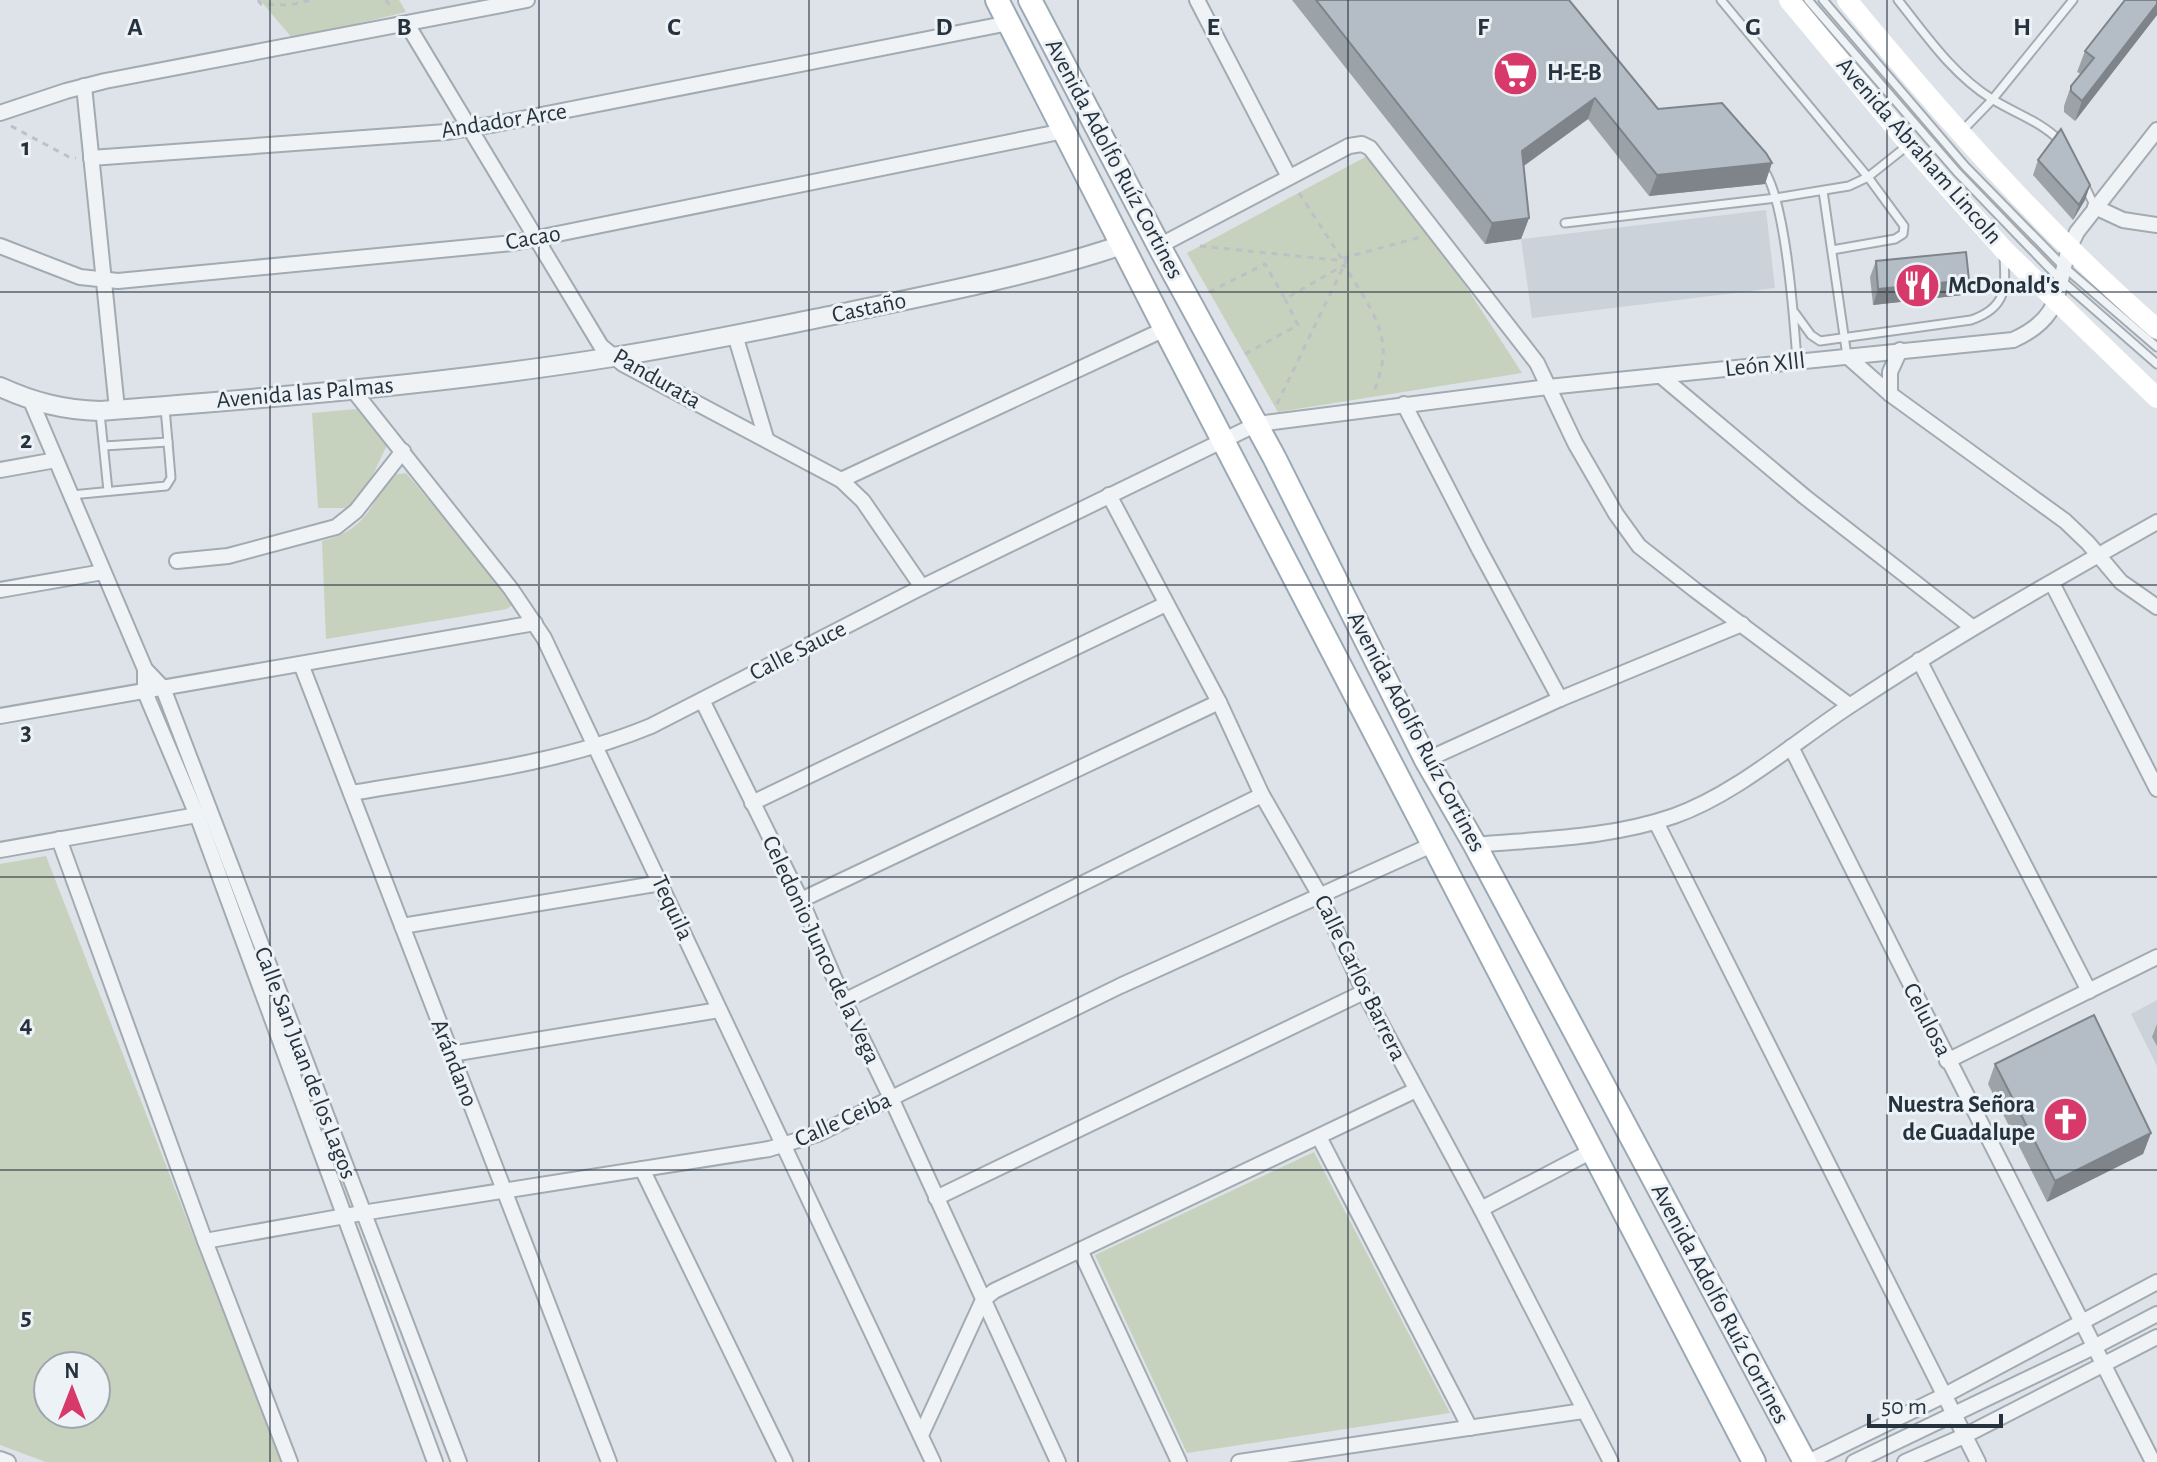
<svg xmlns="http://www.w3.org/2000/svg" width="2157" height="1462" font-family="'Alegreya Sans',sans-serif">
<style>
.built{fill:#cbd2da}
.green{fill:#c6d2bd;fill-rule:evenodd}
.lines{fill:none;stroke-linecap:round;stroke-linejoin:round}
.service-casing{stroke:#a2abb2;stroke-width:11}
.minor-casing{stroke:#a2abb2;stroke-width:18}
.tertiary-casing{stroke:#a2abb2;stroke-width:22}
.primary-casing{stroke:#9ca9b4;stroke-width:26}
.path{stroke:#bbc1c6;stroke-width:3;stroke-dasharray:6 6;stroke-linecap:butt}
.service{stroke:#f0f3f6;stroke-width:7}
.minor{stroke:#f0f3f6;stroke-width:14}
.tertiary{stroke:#f0f3f6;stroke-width:18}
.secondary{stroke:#fff;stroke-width:20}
.primary{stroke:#fff;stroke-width:22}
.wall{fill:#9ba3a9}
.shaded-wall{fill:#7e848a}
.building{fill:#b4bdc5;stroke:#7e848a;stroke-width:2}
.grid{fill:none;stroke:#26333f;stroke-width:2;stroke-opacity:0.55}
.labels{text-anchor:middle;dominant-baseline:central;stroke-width:6;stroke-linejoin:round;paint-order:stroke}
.poi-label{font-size:24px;font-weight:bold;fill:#26333f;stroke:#ecf2f5;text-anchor:start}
.street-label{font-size:24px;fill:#26333f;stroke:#ecf2f5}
.grid-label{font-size:26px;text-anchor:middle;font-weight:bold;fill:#26333f;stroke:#ecf2f5;stroke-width:6;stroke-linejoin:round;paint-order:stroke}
</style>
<rect width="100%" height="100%" fill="#dde3e8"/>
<g class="built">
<polygon points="1766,210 1775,288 1532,318 1521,239"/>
<polygon points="2157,1000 2157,1066 2131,1014"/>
</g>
<g class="green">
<polygon points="260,0 399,0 406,12 293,39"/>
<polygon points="1369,155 1432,234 1522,373 1278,412 1187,253"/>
<polygon points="357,409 387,445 371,479 348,508 318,508 312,413"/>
<path d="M406 473 515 603 507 609 326 639 322 541C364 531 370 508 391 475Z"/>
<path d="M46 856 281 1462H46L0 1445V864ZM48 1366H96V1414H48Z"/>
<polygon points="1314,1152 1450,1413 1187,1453 1095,1255"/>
</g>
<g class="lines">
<defs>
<g id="service">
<polyline points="1721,0 1868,177 1904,226 1903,234 1895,239 1832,250"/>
<polyline points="1808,0 1957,172 2062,281 2157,364"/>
<polyline points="1823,0 1965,166 2064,267 2157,347"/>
<path d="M1898 0C1926 35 1953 75 1992 99 2016 114 2040 121 2060 141"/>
<polyline points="1963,130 1992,100 2073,0"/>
<path d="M1764 170C1786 203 1794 318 1797 361"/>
<polyline points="2084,184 2095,207"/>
<polyline points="1823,191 1847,356"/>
<polyline points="1565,223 1776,198 1849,186 1868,177 1907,146"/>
<path d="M1795 313 1811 335 1820 341 1971 320C2006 308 2006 289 2004 257"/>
<polyline points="100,413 108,491"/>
<polyline points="104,446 168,442 165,408"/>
<polyline points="71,495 166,486 171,478 168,442"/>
</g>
<g id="minor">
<polyline points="1197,0 1289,177"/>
<polyline points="407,24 601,346 623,364 841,480 863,501 922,587"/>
<polyline points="84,86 117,409"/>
<polyline points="0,113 66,91 105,81 527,0"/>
<polyline points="91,158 446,132 496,124 1009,23"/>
<polyline points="2095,207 2123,220 2157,225"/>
<polyline points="0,246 80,277 118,281 513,243 1064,131"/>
<polyline points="1159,246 1349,146 1362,144 1370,148 1537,363 1575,443 1616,514 1639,546 1695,590 1849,705"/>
<polyline points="735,335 766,438"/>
<polyline points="1847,356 1890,394 2065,521 2088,543 2121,582 2157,607"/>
<polyline points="1661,376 1805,497 1972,627"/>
<polyline points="353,390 511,589 544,638 933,1462"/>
<polyline points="1890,394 1890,372 1900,350"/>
<polyline points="31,401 145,669 163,688 459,1462"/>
<polyline points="1404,404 1479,549 1560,699"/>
<polyline points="0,470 56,460"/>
<polyline points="841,480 1165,329"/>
<polyline points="1109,495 1219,702 1262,795 1319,894 1364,992 1481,1209 1611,1462"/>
<polyline points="177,561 228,556 336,527 356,511 403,451"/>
<polyline points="2052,583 2157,789"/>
<polyline points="0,590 103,572"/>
<polyline points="1919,660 2089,991"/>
<polyline points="301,664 609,1462"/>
<polyline points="145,669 145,692 197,815 435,1462"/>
<polyline points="702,700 801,900 844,1001 892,1100 1058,1462"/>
<polyline points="0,716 535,623"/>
<path d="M1791 747C1910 986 2033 1224 2153 1462"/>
<polyline points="1426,760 1560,699 1742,624"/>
<path d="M351 793C451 776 557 765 651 726L922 587 1257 424 1548 387 2013 340C2073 313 2051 279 2077 232L2157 130"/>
<polyline points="752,803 1166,604"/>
<polyline points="1656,822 1978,1462"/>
<polyline points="59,839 205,1241 290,1462"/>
<path d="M1475 845C1540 839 1611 838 1674 816 1737 794 1798 739 1854 703 1952 638 2054 580 2157 522"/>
<polyline points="0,850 197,815"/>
<polyline points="801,900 1219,702"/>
<polyline points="402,926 661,883"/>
<polyline points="844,1001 1262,795"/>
<polyline points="451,1054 719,1010"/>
<polyline points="1947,1061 2157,957"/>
<polyline points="1319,1137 1470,1428"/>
<polyline points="642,1169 785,1462"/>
<polyline points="936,1198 1364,992"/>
<polyline points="1481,1209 1592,1151"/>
<polyline points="205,1241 362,1213 769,1149 818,1134 1120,986 1434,844"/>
<polyline points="1080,1250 1179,1462"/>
<polyline points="921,1435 983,1300 994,1291 1416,1090"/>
<polyline points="0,1459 8,1462"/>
<polyline points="1239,1462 1583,1411"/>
<polyline points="1808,1462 1945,1395 2157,1282"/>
<polyline points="1854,1462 2096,1346 2157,1314"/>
<polyline points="1905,1462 1964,1436 2157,1337"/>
</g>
<path id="tertiary" d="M0 387C33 402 63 410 100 411 271 398 443 384 613 357 689 345 764 329 839 314 934 294 1030 276 1122 245"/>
<g id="primary">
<polyline points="997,0 1165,329 1754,1462"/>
<polyline points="1030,0 1159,246 1274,457 1426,760 1475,845 1805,1462"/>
</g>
</defs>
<use href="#service" class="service-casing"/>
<use href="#minor" class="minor-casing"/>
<use href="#tertiary" class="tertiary-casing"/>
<use href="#primary" class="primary-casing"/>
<g class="path">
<polyline points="258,0 261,4 289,5 312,0"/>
<polyline points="386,0 393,10"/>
<polyline points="11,126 69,157 76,158"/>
<polyline points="1299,193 1342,259"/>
<polyline points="1200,246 1336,260 1421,237"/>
<path d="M1209 292 1265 264 1285 299 1344 265C1360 292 1386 324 1383 357 1382 369 1377 383 1373 394"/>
<polyline points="1245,354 1298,325 1285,299"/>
<polyline points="1277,404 1348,257"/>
</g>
<use href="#service" class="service"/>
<use href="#minor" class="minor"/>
<use href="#tertiary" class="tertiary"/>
<g class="secondary">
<polyline points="1789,0 1909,144 2004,250 2157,398"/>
<path d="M1847 0C1943 116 2043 230 2157 329"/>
</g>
<use href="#primary" class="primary"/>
</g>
<g class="wall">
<polygon points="1292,0 1569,0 1658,109 1765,184 1649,196 1588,119 1524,166 1529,218 1521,239 1485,244"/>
<polygon points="2157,0 2157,15 2075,121 2064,112 2064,106 2071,86 2081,74 2077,72 2085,51"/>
<polygon points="2038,160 2090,185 2085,200 2073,220 2033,175"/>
<polygon points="1876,261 1969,280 1963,295 1873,305 1870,277"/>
<polygon points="2157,1024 2157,1046 2152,1037"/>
<polygon points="1995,1064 2151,1133 2143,1154 2047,1202 1988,1084"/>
</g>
<g class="shaded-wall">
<polygon points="2157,4 2157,15 2075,121 2082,101"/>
<polygon points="1595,98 1588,119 1515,172 1522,151"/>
<polygon points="1772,163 1765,184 1649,196 1657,175"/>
<polygon points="2090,185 2085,200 2073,220 2079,205"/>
<polygon points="1529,218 1521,239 1485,244 1492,223"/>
<polygon points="1969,280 1963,295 1873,305 1878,289"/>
<polygon points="2151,1133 2143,1154 2047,1202 2055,1181"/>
</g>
<g class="building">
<polygon points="1316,0 1569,0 1658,109 1722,103 1766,153 1772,163 1657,175 1595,98 1522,151 1529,218 1492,223"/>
<polygon points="2125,0 2157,0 2157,4 2082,101 2071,91 2071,86 2094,58 2085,51"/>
<polygon points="2061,129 2090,185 2079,205 2038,160"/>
<polygon points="1966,252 1969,280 1878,289 1876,261"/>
<polygon points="2094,1015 2151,1133 2055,1181 1995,1064"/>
</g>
<path class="grid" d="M270 0V1462M539 0V1462M809 0V1462M1078 0V1462M1348 0V1462M1618 0V1462M1887 0V1462M0 292H2157M0 585H2157M0 877H2157M0 1170H2157"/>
<defs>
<symbol id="supermarket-disc" viewBox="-11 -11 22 22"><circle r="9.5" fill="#d6396a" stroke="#ecf2f5"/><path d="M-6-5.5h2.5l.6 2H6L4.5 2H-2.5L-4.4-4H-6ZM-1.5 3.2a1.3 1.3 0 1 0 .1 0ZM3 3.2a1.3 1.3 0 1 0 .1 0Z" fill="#fff"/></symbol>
<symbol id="restaurant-disc" viewBox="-11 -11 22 22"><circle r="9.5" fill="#d6396a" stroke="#ecf2f5"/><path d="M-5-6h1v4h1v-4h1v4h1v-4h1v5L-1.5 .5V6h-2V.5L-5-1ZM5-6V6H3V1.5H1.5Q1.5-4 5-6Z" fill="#fff"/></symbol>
<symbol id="church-disc" viewBox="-11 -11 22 22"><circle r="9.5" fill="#d6396a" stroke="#ecf2f5"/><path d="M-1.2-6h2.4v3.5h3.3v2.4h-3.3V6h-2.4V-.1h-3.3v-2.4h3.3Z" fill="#fff"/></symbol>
</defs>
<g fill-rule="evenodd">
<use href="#supermarket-disc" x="1490" y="48" width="51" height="51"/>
<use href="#restaurant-disc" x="1892" y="260" width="51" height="51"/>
<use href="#church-disc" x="2040" y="1094" width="51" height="51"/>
</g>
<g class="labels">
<g class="poi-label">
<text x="1547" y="73">H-E-B</text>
<text x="1948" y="286">McDonald's</text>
<text x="2035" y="1105" text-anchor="end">Nuestra Señora<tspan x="2035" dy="28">de Guadalupe</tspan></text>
</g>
<g class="street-label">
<text transform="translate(504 121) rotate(-9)">Andador Arce</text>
<text transform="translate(1919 151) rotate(49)">Avenida Abraham Lincoln</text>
<text transform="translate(1114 159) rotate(62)">Avenida Adolfo Ruíz Cortines</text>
<text transform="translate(533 238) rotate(-10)">Cacao</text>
<text transform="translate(869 308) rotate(-12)">Castaño</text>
<text transform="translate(1765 365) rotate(-6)">León Xlll</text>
<text transform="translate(657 379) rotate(30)">Pandurata</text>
<text transform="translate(305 393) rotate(-5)">Avenida las Palmas</text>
<text transform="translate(798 651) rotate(-27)">Calle Sauce</text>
<text transform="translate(1416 732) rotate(62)">Avenida Adolfo Ruíz Cortines</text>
<text transform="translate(672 908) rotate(65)">Tequila</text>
<text transform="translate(821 950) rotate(65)">Celedonio Junco de la Vega</text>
<text transform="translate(1360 978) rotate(64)">Calle Carlos Barrera</text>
<text transform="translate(1927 1020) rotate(63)">Celulosa</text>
<text transform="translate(305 1063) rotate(69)">Calle San Juan de los Lagos</text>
<text transform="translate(454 1063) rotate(69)">Arándano</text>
<text transform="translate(843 1120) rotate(-24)">Calle Ceiba</text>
<text transform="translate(1720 1304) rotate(62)">Avenida Adolfo Ruíz Cortines</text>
</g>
</g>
<g class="grid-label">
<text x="135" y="35">A</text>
<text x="404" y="35">B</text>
<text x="674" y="35">C</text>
<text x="944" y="35">D</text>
<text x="1213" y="35">E</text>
<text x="1483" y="35">F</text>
<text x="1753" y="35">G</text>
<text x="2022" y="35">H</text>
<text x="26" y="155">1</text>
<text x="26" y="448">2</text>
<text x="26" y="740">3</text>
<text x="26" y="1032">4</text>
<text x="26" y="1325">5</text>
</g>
<g transform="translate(72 1390)"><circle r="38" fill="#ecf2f5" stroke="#9da6ac" stroke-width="2"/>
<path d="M0-6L14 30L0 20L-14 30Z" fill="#d6396a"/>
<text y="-12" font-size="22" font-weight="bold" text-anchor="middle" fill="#26333f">N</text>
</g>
<path d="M1869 1414v12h132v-12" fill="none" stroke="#26333f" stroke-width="4"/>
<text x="1881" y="1414" font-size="24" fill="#26333f" stroke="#ecf2f5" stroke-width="6" paint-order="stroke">50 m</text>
</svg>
